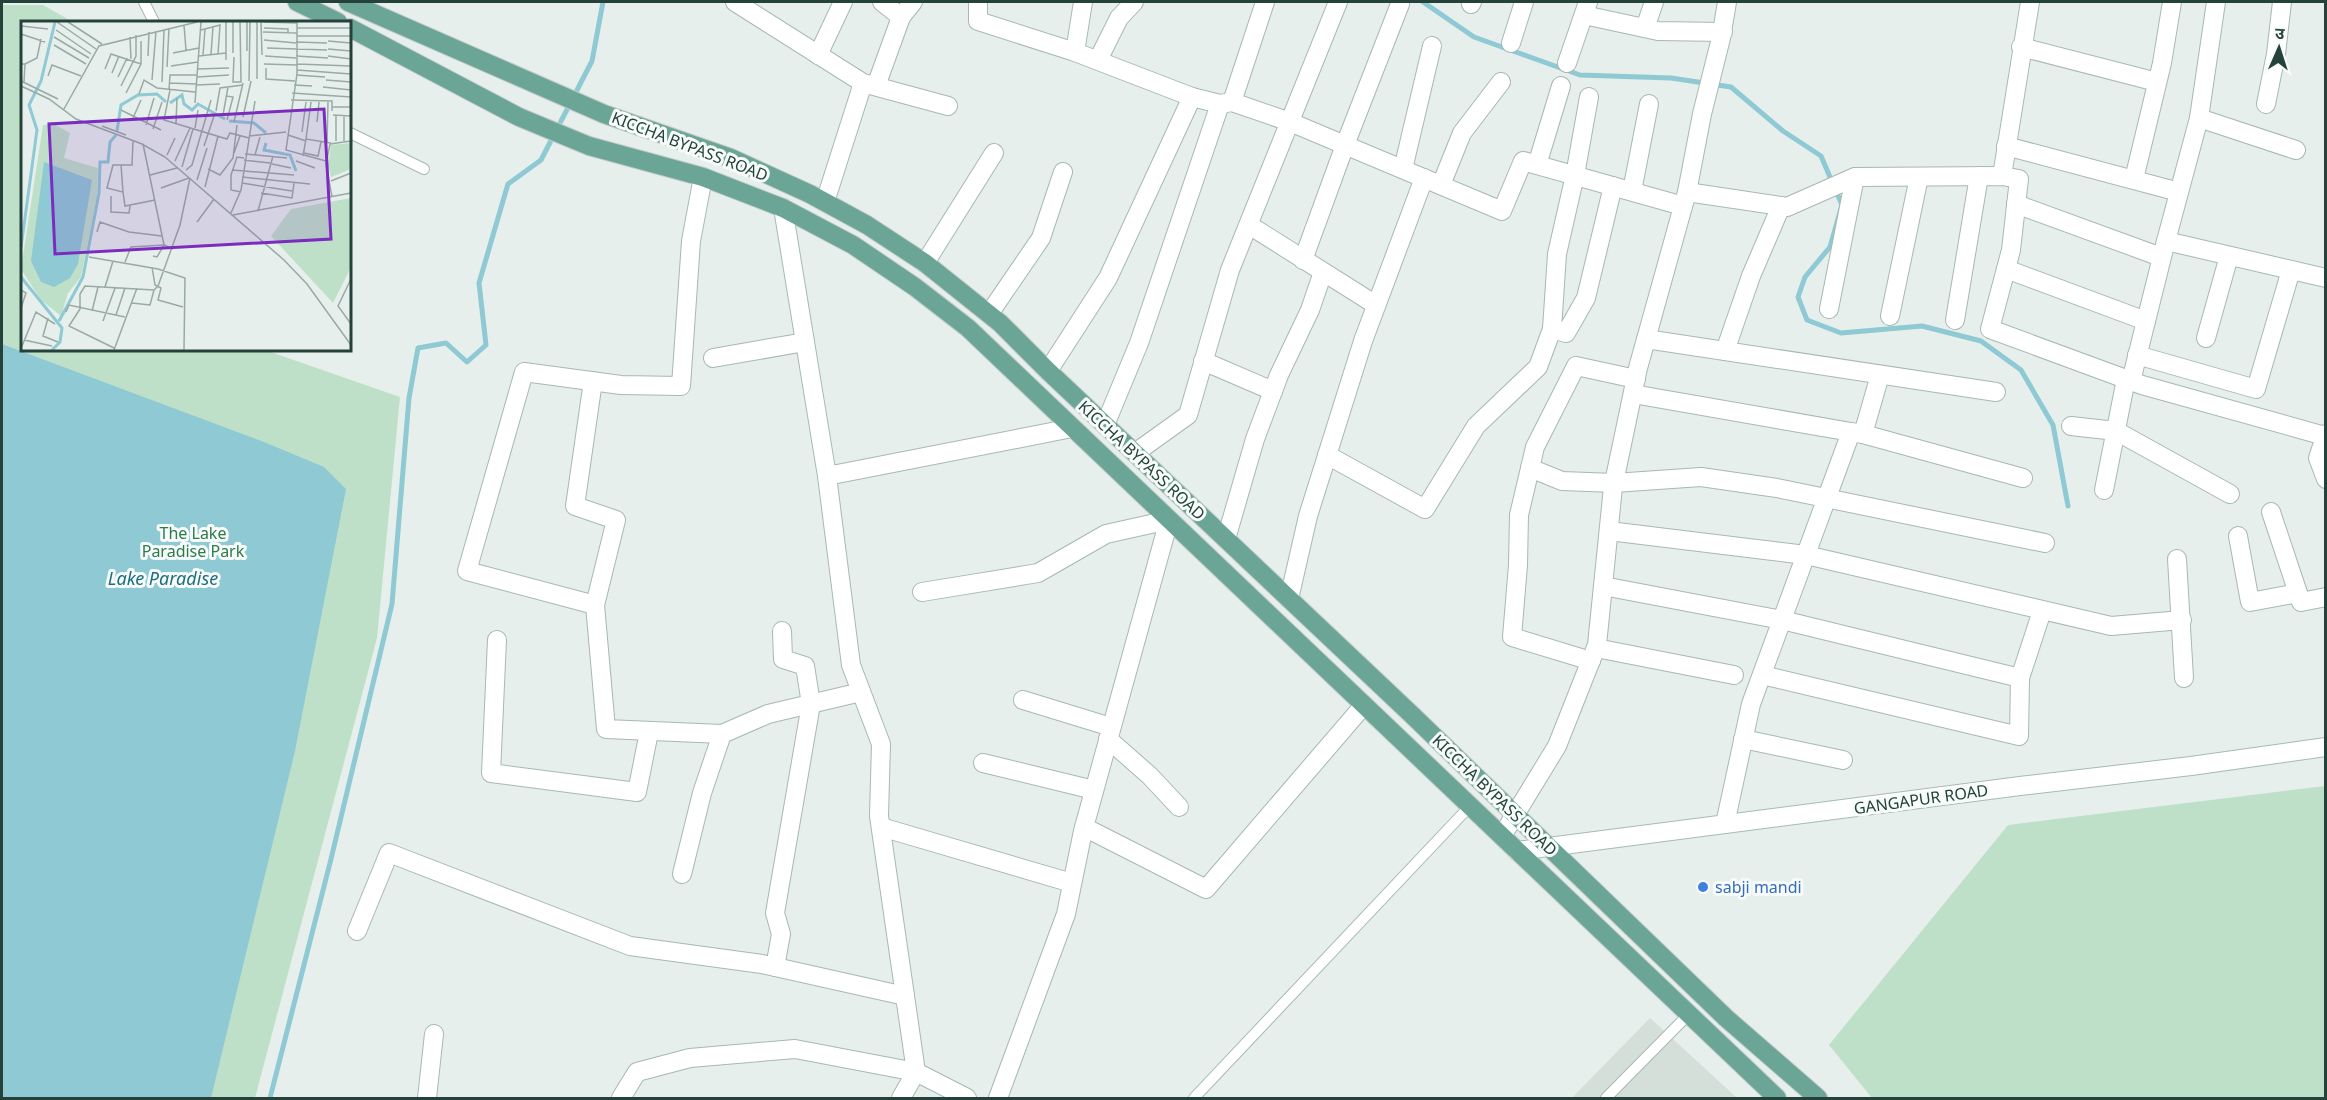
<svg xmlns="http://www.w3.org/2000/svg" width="2327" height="1100" font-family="'Noto Sans','Noto Sans Devanagari',sans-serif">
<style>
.built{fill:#d4dfda}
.green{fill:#bfe0c8}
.water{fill:#8ec9d4}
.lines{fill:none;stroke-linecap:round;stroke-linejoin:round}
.stream{stroke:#8ec9d4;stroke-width:5}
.lane-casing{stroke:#a8b8b2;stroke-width:12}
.street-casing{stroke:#a8b8b2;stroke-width:20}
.secondary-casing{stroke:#a4bbb3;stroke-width:20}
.primary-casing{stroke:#c2cac8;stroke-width:20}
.lane{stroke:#fff;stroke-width:10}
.street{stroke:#fff;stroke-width:18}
.secondary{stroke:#fff;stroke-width:18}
.primary{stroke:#6aa596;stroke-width:18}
.shop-dot{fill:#3f7fe0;stroke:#f7fbf9;stroke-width:2}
.labels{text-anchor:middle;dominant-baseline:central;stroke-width:6;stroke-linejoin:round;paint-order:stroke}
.street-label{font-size:16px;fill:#24423a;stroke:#f7fbf9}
.park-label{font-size:16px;fill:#2d7a4b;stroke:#f7fbf9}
.shop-label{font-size:16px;fill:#366cbe;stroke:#f7fbf9;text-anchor:start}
.water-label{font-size:18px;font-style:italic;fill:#1c6f80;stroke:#f7fbf9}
.inset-river{fill:none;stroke:#8ec9d4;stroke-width:3}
.inset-road{fill:none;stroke:#98aaa4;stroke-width:1.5}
.view{fill:#7b2cbf;fill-opacity:0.15;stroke:#7b2cbf;stroke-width:3}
.inset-edge{fill:none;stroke:#24423a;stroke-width:3}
</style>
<rect width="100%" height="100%" fill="#e6efeb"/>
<polygon class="built" points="1650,1018 1737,1098 1572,1098"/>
<g class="green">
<polygon points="2,5 43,5 73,22 22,22 22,350 265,350 400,397 377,638 255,1098 2,1098"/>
<polygon points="2325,786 2325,1098 1872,1098 1829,1045 2008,825"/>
</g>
<polygon class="water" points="2,344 264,442 324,467 346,489 295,751 211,1098 2,1098"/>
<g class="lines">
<g class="stream">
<polyline points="1423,2 1474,37 1580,75 1671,78 1731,87 1783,131 1821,156 1842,205 1830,247 1805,277 1798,297 1807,320 1841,333 1922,326 1981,341 2021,370 2053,425 2068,506"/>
<polyline points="270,1098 331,859 392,604 409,398 418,348 446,343 467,362 486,345 479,283 508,184 541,160 592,61 603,2"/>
</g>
<defs>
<g id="lane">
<polyline points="144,2 154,22"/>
<polyline points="350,133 424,169"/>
<polyline points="1194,1098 1470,806"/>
<polyline points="1606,1098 1688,1015"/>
</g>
<g id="street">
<polyline points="735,2 863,83 948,106"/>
<polyline points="882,2 901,17"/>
<polyline points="978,2 978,21 1075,52 1192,97 1220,104 1232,102 1290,122 1502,211 1523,161 1683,206"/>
<polyline points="1471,4 1472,2"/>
<polyline points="1584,15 1658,31 1723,32"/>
<polyline points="1645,28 1654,2"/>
<polyline points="1511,43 1524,2"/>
<polyline points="2021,47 2157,82"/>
<polyline points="1075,52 1083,2"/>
<polyline points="818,55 843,2"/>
<polyline points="1098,60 1119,18 1134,2"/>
<polyline points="1567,63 1588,2"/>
<polyline points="876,86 901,17 913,2"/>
<polyline points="1232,102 1265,2"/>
<polyline points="2266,104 2276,54 2282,2"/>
<polyline points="2199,118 2296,150"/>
<polyline points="2006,146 2179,192"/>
<polyline points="1537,165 1561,86"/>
<polyline points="1403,169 1432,46"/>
<polyline points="2002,176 2030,2"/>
<polyline points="703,177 691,241 681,386 621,385 524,372 467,571 595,605 606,729 722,734 768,714 861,692"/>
<polyline points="2134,179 2162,63 2172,2"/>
<polyline points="1441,185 1462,133 1501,82"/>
<polyline points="1632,191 1649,104"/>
<polyline points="1687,192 1787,207 1855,177 2002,176 2019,179 2011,250 1990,329 2142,385 2325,436"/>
<polyline points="825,202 863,83"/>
<polyline points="2016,204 2161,257"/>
<polyline points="783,208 827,476 851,665 881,744 879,816 916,1072 967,1098"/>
<polyline points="1249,225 1376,305"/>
<polyline points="2166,241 2199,118 2216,2"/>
<polyline points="1303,260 1345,145 1400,4"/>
<polyline points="925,263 994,153"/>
<polyline points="2006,269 2146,321"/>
<polyline points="1829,309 1855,177"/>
<polyline points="989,314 1041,238 1063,172"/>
<polyline points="1890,316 1919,177"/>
<polyline points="1955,320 1979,176"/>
<polyline points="1552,329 1566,333 1586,298 1613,186"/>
<polyline points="2206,338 2229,256"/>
<polyline points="1646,339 1996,392"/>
<polyline points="1725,351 1751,276 1781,206"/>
<polyline points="2137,355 2256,389 2291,270"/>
<polyline points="713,358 805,342"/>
<polyline points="1203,361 1273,391"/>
<polyline points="1048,371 1108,278 1192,97"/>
<polyline points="593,381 575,506 616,520 595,605"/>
<polyline points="2131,381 2166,241 2326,278"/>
<polyline points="1633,394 1851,432"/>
<polyline points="1105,425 1139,343 1220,104"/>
<polyline points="2071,426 2116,431 2230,494"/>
<polyline points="1863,434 2023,478"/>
<polyline points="2326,434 2318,458 2326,479"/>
<polyline points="1135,453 1188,415 1230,270 1338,2"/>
<polyline points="1327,455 1425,509 1476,426 1538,367 1552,329 1557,254 1575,175 1589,97"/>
<polyline points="1530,468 1562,481 1614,483 1701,477 1777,488 2045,543"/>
<polyline points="827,476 1072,428"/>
<polyline points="2104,490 2126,379"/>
<polyline points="2271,512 2301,602 2326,597"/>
<polyline points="1609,531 1806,555 2111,626 2182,620"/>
<polyline points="2238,536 2250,602 2298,593"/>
<polyline points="1226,539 1255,439 1279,375 1310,310 1323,272"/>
<polyline points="2177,559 2184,678"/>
<polyline points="1603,586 1782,620 2020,678"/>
<polyline points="922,592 1038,573 1106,534 1169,520 1083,831 1066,914 998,1098"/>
<polyline points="1289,599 1308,516 1363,341 1424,178"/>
<polyline points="497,640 491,773 637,792 649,732"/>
<polyline points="1596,648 1734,675"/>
<polyline points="1591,661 1512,637 1518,565 1519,515 1535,447 1576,366 1636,379"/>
<polyline points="1762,675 2019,736 2020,678 2042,611"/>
<polyline points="1023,700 1111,727"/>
<polyline points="1108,739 1150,776 1179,807"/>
<polyline points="1743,739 1843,760"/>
<polyline points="983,763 1094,790"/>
<polyline points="1725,824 1751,704 1851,432 1863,434 1880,375"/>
<polyline points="881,827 1072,883"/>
<polyline points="1084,827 1206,889 1364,705"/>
<polyline points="1502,836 1557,746 1597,645 1613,487 1638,368 1687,192 1702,114 1721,38 1727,2"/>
<polyline points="682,874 702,793 722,734"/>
<polyline points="357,931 389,853 630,946 762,964 905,996"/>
<polyline points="775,967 781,934 775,913 811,704 805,666 783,659 782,631"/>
<polyline points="427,1098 434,1034"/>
<polyline points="621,1098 637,1072 690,1058 795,1049 916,1072 901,1098"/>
</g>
<polyline id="secondary" points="1517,851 2020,786 2191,766 2326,747"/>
<g id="primary">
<polyline points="297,2 338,22"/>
<polyline points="348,2 604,114 731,158 810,194 867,225 925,263 1000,323 1048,371 1411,714 1726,1018 1818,1098"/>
<polyline points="350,28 519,117 589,146 703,177 783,208 853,245 915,287 968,328 1777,1098"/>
</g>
</defs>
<use href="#lane" class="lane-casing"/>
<use href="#street" class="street-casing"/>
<use href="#secondary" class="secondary-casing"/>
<use href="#primary" class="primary-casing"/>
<use href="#lane" class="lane"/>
<use href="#street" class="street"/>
<use href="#secondary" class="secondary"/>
<use href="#primary" class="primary"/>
</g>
<circle class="shop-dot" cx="1703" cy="887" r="6"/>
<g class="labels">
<g class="street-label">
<text transform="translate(690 146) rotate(21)">KICCHA BYPASS ROAD</text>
<text transform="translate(1142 460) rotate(43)">KICCHA BYPASS ROAD</text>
<text transform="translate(1495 795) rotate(44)">KICCHA BYPASS ROAD</text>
<text transform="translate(1921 799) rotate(-8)">GANGAPUR ROAD</text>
</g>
<g class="park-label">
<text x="193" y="533">The Lake<tspan x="193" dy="18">Paradise Park</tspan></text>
</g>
<g class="shop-label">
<text x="1715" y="887">sabji mandi</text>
</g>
<g class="water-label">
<text x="163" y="578">Lake Paradise</text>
</g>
</g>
<g transform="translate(21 21)">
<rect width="330" height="330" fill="#e6efeb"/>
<path d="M33 103 49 112 43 137 77 147 76 176 60 256 47 272 40 295 20 279 0 248 22 104ZM330 122V148L310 156 307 144 310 124ZM330 177V246L312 282 250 215 270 188Z" fill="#bfe0c8"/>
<path d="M23 141 71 159 57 243 49 257 33 266 20 261 10 240Z" fill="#8ec9d4"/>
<path class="inset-river" d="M149 82 161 74 163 83 171 89 177 83 204 98M208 100 233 102 245 112M96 110 100 84 117 74 136 73 145 81M245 122 243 129 269 134 275 150M0 226 16 109 8 84 20 60 34 1M0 256 41 307 39 321 31 329M38 300 62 256 78 172 79 141H87L89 121 95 114"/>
<path class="inset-road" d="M36 1 75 28M47 1 81 23M205 1V39M212 1V32M226 1V30M236 1V58M240 1 241 34M242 1 276 2M276 1V53L265 129 305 140M163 4 165 29M0 5 27 8M243 7 267 8V12M276 7H330M35 9 70 33M180 9 199 4 197 33M242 11 276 12M0 13 24 21M276 15H330M33 16 68 37M109 16 110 38M243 19 275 22M307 20 330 22M275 21 306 22M33 24 65 43M246 27 306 29M307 28 330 30M152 32 178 27M190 33 192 6M182 34 184 8M127 35 128 11M178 35 205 32M244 35 275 37M275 35 307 37M307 35 330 38M213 36 212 61H220L219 1M0 43H4L3 61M4 43 16 37 20 18M243 43 276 44M276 43 330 45M150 45 177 41M146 46 148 7M245 47V58L274 60M84 48 90 33 120 43M176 48 208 47M276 49 330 53M91 52 98 35M275 54 304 56M27 55 31 44 60 55M97 56 106 37M176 56 208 54M131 59 135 10M305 59 330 61M0 60 37 78M228 60 229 1M141 61 143 9M148 62 175 63M175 64 199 63M273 64 291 65M0 65 28 78 55 98 121 123 144 136 263 239 286 263 330 324M100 65 115 35V14M302 66 330 69M148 69 149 54H176M149 69 143 99 206 118 209 112 228 117M105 72 120 43V20M271 72 330 76M118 73 123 59 136 67 174 71M205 75 212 76 206 99M270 79 311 80V90M174 82 180 1M311 86H330M43 88 78 25 176 1M100 89 140 109M195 90 199 67 222 64M202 94 207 66M312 94 330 95M222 96 230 60M112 97 120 79M213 101 222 62M296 101 298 81M155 102 156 77M125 104 133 77M81 105 105 114M174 107 177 89M132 108 141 81M281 111 285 81M267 114 285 120M228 115 265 111M285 118 290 81M112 120 111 144H92L86 167 102 171 104 185 134 179M315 120V94M323 120V94M306 122 307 81M122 123 143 224 152 228M183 125 193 95M213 132 219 115M283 132 297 135 300 121M224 133 266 137M146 134 154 117M234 134 239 116M282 135 285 118 310 122M223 139 249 142M154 140 169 107M275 140 294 147M251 143 270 147M100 144 102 171M161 146 172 108M187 148 199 154 212 137 216 104M165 149 171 144 190 79M211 149 273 154M129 154 156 147M221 156 289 163M176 159 186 127M310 160 330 152M221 162 271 170M184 166 197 115M140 167 168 157M220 171 210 169V154L216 136 223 137M240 172 271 177 273 162M90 175V191L108 192 109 185M311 176 305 143 309 123 330 120M237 190 252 135M210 192 220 169 234 80M212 194 330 172M176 201 193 178M76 211 79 201 108 211 141 215M68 236 137 248 164 257 163 329M104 241 110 226 143 224 136 236 132 235M131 246 134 264 140 267 137 279 162 286M330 258 317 285 330 303M84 266 92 240M0 269 5 272 0 287M111 282 129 284 133 269M71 290 77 266M45 291 48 284 104 296M95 294 104 267M27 297 22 315 37 321M82 300 94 267M3 319 31 325M1 325 15 291 34 303M93 327 48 305 59 288V273L64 265 133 269 137 265 159 204 169 157M93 329 116 267"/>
<path class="view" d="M303 88 310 218 34 233 28 103Z"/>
<rect width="330" height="330" class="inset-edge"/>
</g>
<rect width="2327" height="1100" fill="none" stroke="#24423a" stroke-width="6"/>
<g transform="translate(2279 48) rotate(3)" stroke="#f7fbf9" stroke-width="4.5" paint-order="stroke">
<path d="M0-4.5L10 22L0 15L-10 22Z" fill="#24423a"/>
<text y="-9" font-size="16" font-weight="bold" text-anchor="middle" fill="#24423a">उ</text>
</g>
</svg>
